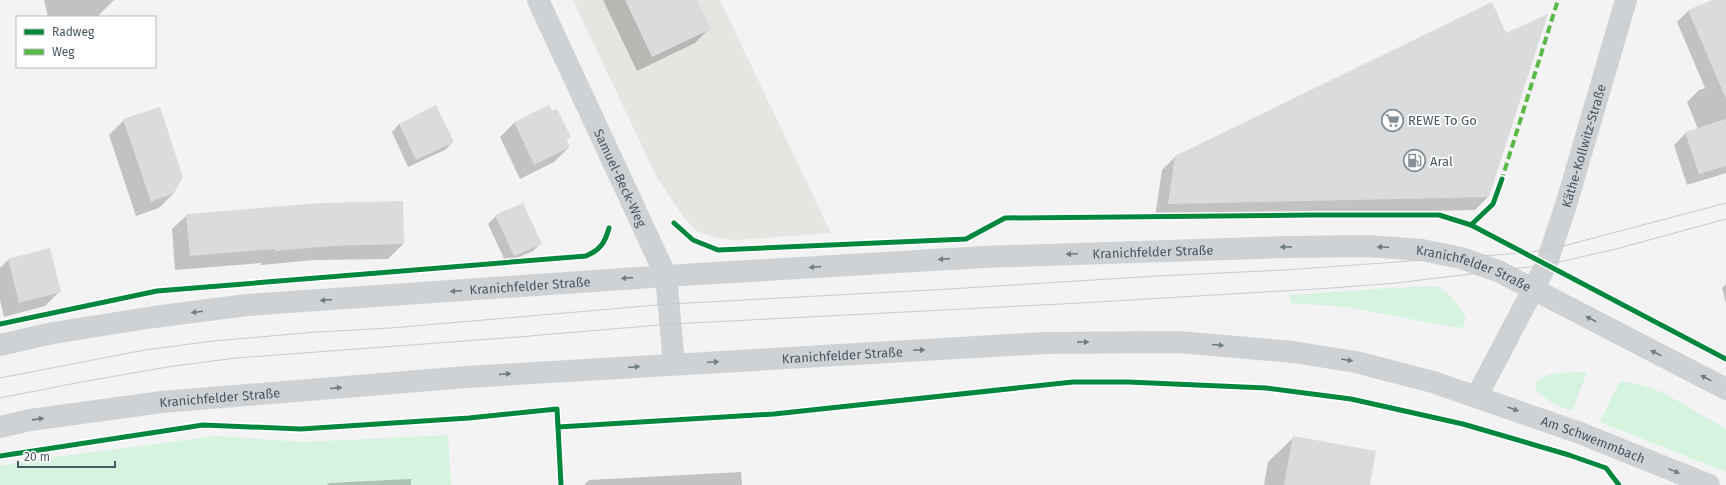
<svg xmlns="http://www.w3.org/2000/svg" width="1726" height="485" font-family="'Fira Sans',sans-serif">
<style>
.commercial{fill:#e7e5e1}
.green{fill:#d6f3e0}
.shadow{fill:#0003}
.building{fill:#dadbdc}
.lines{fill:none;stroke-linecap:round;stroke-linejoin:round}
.minor{stroke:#ced2d4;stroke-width:22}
.tertiary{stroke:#ced2d4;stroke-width:22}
.secondary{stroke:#ced2d5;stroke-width:22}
.tram{stroke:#c8cacc;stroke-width:1}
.quiet{stroke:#58b947;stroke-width:4;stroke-dasharray:8 4;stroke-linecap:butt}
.cycleway-casing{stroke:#fff;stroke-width:8}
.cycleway{stroke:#00873e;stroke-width:5}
.oneway{fill:#707c84}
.labels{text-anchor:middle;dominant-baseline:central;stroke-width:3.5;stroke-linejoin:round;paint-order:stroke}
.poi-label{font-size:13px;fill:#485761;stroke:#fff;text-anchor:start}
.street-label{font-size:13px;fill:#485761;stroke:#fff}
</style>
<rect width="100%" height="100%" fill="#f3f3f3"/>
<polygon class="commercial" points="573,0 720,0 831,233 735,240 717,238 698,232 684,218 656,176"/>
<g class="green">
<path d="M1436 286C1451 293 1459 305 1466 319L1463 327 1457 328 1347 307 1290 303V295L1389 288Z"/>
<path d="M1587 372 1572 411 1552 403 1536 391 1535 384C1545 370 1570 373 1587 372Z"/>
<polygon points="1620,381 1642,385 1664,393 1726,429 1726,472 1600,422"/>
<polygon points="448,435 451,485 0,485 0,466 32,460 216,436 303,442"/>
</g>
<g class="shadow">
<polygon points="44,0 114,0 97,17 48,17"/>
<polygon points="603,0 696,0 709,29 695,43 637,71"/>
<polygon points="1714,0 1726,0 1726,173 1687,185 1674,145 1686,133 1698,129 1687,102 1699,90 1705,88 1677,22 1689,10"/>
<polygon points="552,112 570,137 566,140 569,147 554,162 520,179 500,137 514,123"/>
<polygon points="124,120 174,193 159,208 136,216 109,135"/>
<polygon points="399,124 453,142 445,150 408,167 392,132"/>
<polygon points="1175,157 1488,197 1475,210 1155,217 1162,170"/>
<polygon points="402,202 403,244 388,259 315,260 261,265 261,263 175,270 172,229 187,215"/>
<polygon points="496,216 541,243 533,251 506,263 488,224"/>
<polygon points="49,249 60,291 45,306 4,317 0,300 0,268 8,260"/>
<polygon points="1726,284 1726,304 1722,288"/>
<polygon points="1294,437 1369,485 1264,485 1268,462"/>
<polygon points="741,472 742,485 584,485 589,480"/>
<polygon points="411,479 411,485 327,485 329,483"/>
</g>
<g class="building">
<polygon points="625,0 697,0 711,29 652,57"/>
<polygon points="1712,0 1726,0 1726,99 1688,10"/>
<polygon points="1492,2 1506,33 1548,14 1489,197 1168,204 1175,156"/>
<polygon points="436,105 454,142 416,160 399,124"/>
<polygon points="549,105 552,111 557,109 571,137 566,139 570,147 534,165 514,122"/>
<polygon points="160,107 183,177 174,193 151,202 123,119"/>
<polygon points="1726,119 1726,166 1699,174 1685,132"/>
<polygon points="403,201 404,244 331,246 275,251 275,249 190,256 186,214 321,203"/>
<polygon points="523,203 542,244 514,256 495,215"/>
<polygon points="50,248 61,292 19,303 8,259"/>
<polygon points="1293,436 1376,451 1370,485 1284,485"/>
</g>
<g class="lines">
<path class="minor" id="s1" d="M538 0 666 276"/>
<path class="tertiary" id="s2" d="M1477 396 1546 265 1566 205 1626 0"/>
<g class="secondary">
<polyline points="666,276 674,364"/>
<path id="s3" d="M0 345 53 333 154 317 247 305 666 276 983 257 1288 247 1367 246 1422 250 1461 258 1498 271 1726 389"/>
<path id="s4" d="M0 427 30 420 162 402 466 377 1044 343 1179 342 1293 352 1356 362 1433 382 1580 433 1709 485"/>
</g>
<g class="tram">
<polyline points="0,378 145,350 213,341 317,332 391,328 669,304 949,289 1157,276 1285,270 1522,253 1552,249 1726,203"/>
<polyline points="0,398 76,383 167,367 236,358 518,337 671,324 1080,303 1332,288 1396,283 1546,265 1616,249 1726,219"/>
</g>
<polyline class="quiet" points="1501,182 1558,0"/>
<defs>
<g id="cycleway">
<polyline points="674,223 693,240 718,250 966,239 1005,218 1311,215 1439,215 1471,225 1726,359"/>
<polyline points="1471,225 1493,204 1502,179"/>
<path d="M0 324 157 291 586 256C600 250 605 243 609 228"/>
<polyline points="558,427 561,485"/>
<polyline points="0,456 203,425 301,429 469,418 557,409 558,427 774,414 1073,382 1128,382 1266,388 1351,399 1463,424 1569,455 1606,468 1619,485"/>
</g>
</defs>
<use href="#cycleway" class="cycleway-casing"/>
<use href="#cycleway" class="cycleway"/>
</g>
<defs><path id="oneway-solid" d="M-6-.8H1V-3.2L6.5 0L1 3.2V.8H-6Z"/></defs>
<g class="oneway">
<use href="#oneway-solid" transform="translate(1286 247) rotate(179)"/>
<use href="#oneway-solid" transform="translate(1383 247) rotate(-177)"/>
<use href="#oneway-solid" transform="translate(1072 254) rotate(178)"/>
<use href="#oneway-solid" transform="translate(944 259) rotate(176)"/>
<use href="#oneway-solid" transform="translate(815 267) rotate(176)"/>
<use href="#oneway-solid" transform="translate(627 278) rotate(176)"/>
<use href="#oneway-solid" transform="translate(456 291) rotate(176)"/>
<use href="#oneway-solid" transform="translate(326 300) rotate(176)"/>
<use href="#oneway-solid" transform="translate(197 312) rotate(173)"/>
<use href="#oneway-solid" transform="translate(1591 319) rotate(-152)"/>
<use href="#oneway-solid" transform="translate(1083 342) rotate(-1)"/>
<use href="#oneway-solid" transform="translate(1218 345) rotate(5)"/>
<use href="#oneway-solid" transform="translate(919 350) rotate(-3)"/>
<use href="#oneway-solid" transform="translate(1656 353) rotate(-153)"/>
<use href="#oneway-solid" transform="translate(1347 360) rotate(9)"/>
<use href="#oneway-solid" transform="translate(713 362) rotate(-3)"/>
<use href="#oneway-solid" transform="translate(634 367) rotate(-4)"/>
<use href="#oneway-solid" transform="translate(505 374) rotate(-4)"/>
<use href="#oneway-solid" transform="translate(1706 378) rotate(-152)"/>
<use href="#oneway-solid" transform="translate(336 388) rotate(-5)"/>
<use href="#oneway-solid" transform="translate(1513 409) rotate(20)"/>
<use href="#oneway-solid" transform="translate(38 419) rotate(-8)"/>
<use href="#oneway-solid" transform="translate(1674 471) rotate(22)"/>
</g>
<defs>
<symbol id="supermarket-ring" viewBox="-11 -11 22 22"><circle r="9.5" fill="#fff" stroke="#848e94" stroke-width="1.5"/><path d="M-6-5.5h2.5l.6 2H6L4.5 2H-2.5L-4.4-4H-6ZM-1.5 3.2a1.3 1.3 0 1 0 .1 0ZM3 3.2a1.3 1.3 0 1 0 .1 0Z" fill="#848e94"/></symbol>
<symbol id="fuel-ring" viewBox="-11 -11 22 22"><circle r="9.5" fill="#fff" stroke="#848e94" stroke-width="1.5"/><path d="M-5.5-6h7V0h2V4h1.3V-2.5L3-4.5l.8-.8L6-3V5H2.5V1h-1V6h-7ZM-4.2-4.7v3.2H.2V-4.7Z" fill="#848e94"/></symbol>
</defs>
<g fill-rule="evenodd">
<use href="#supermarket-ring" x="1380" y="108" width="25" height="25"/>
<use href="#fuel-ring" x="1402" y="148" width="25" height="25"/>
</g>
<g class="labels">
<g class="poi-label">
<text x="1408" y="120">REWE To Go</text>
<text x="1430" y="161">Aral</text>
</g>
<g class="street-label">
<text stroke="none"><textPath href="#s2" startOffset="273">Käthe-Kollwitz-Straße</textPath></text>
<text stroke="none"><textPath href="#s1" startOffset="196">Samuel-Beck-Weg</textPath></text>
<text stroke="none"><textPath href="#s3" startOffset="1158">Kranichfelder Straße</textPath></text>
<text stroke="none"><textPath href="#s3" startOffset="1482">Kranichfelder Straße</textPath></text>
<text stroke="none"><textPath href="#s3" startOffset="534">Kranichfelder Straße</textPath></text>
<text stroke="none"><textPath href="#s4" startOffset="846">Kranichfelder Straße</textPath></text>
<text stroke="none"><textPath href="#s4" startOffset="222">Kranichfelder Straße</textPath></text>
<text stroke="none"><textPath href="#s4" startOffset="1611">Am Schwemmbach</textPath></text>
</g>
</g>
<rect x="16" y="16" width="140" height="52" fill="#ffffff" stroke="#b6bcc0"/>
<rect x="24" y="29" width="20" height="6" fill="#00873e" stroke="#b6bcc0"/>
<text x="52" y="36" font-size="12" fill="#485761">Radweg</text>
<rect x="24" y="49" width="20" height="6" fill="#58b947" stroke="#b6bcc0"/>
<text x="52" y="56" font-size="12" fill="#485761">Weg</text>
<path d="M18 461v6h97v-6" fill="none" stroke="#485761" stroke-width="2"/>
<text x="24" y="461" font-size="12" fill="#485761" stroke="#ffffff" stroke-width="3" paint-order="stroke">20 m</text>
</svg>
